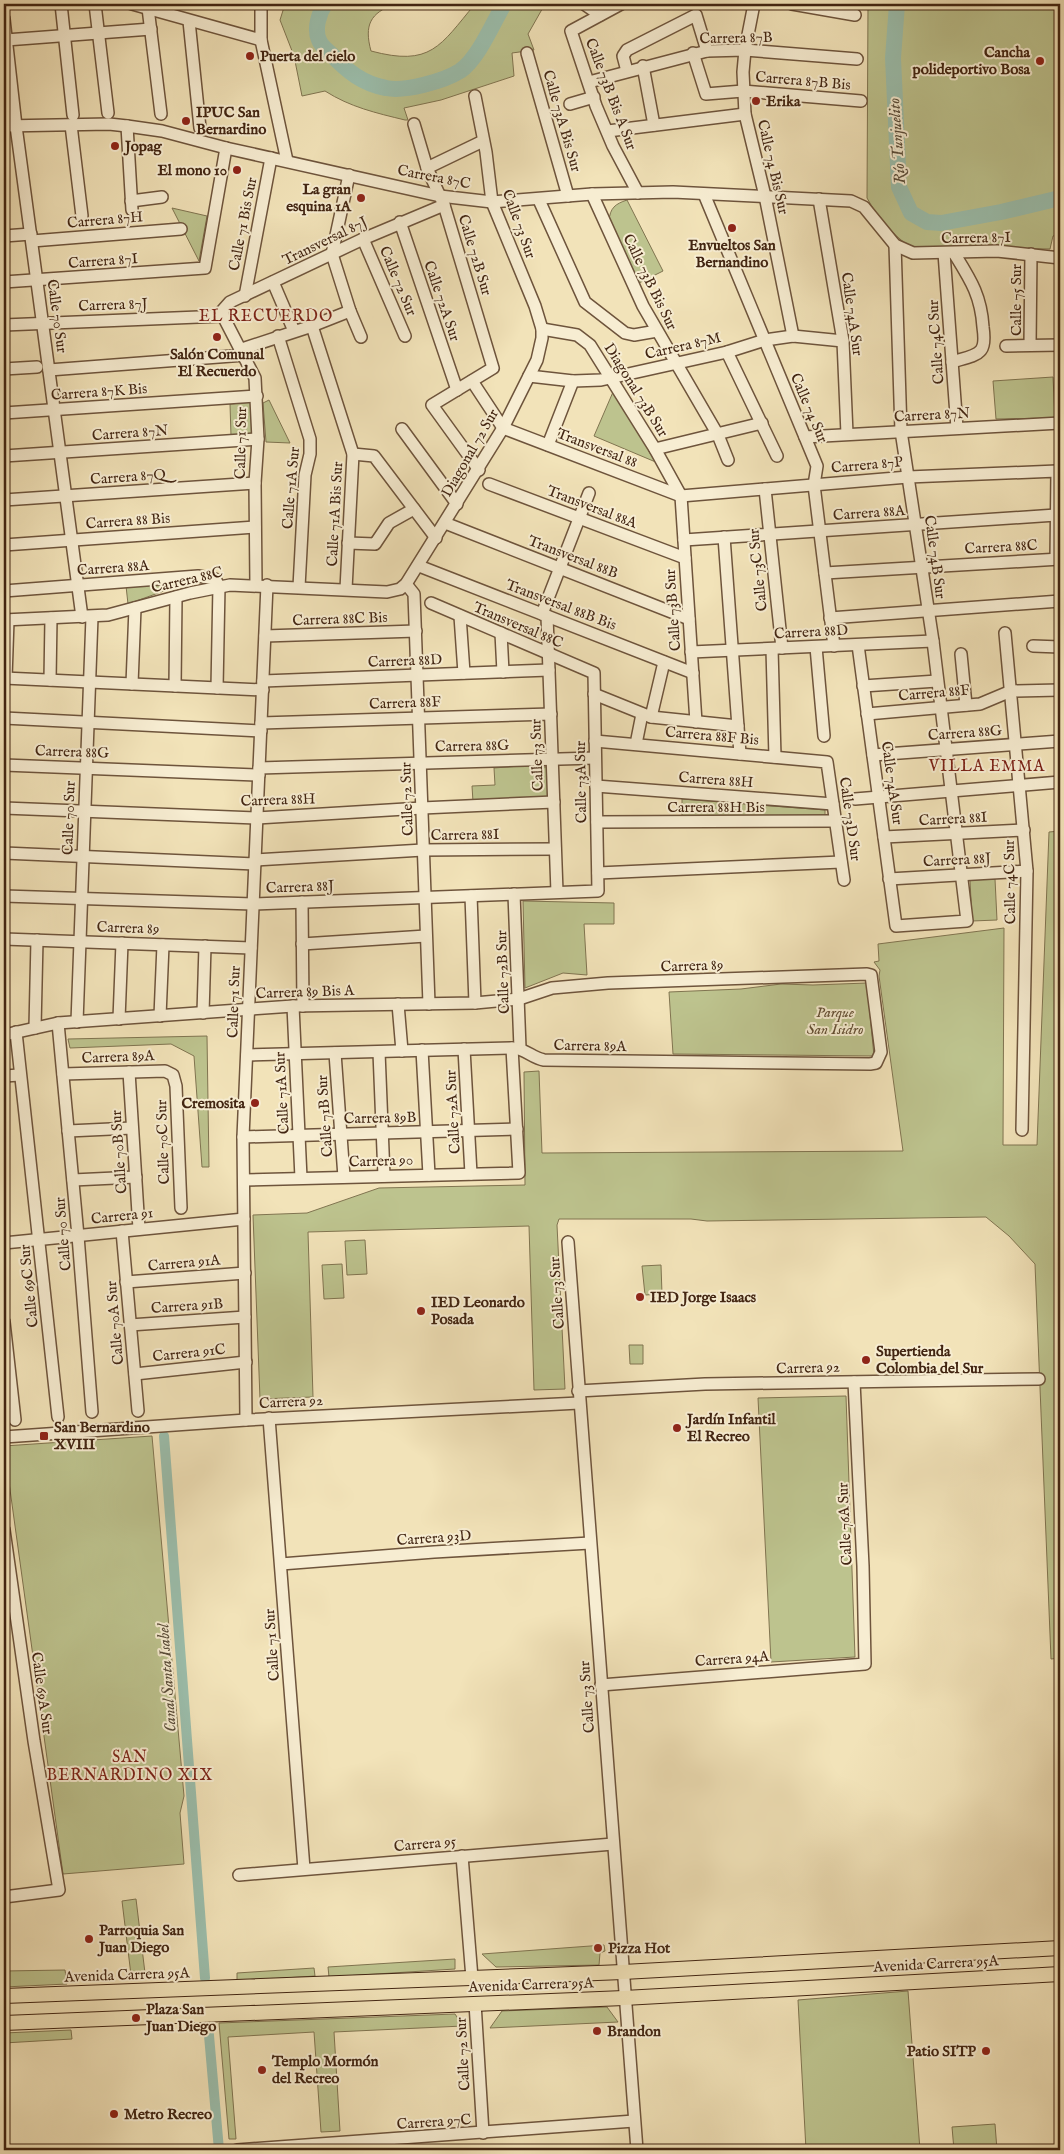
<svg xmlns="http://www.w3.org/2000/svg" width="1064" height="2154" font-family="'IM FELL English',serif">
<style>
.green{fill:#bdc38e;stroke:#807450}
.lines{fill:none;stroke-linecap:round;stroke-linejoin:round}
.canal{stroke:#9bbeac;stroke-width:10}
.river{stroke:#9bbeac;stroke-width:16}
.minor-casing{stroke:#6e543c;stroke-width:14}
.major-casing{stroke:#422512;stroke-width:16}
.minor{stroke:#f7edd2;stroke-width:11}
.major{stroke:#f2e3b9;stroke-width:14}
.poi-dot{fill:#8f2418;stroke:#f7edd2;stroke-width:2}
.labels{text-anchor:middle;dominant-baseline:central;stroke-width:4;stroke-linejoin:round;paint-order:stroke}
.street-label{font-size:15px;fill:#422512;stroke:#f7edd2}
.poi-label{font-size:15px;font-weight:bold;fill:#422512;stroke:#f7edd2;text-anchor:start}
.park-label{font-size:15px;font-style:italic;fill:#614c31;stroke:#f7edd2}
.water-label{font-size:16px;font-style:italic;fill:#584b38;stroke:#f7edd2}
.neighbourhood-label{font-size:16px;letter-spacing:1px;fill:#7a1f14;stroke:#f7edd2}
</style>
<rect width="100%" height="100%" fill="#f2e3b9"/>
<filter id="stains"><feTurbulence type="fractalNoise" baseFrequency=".004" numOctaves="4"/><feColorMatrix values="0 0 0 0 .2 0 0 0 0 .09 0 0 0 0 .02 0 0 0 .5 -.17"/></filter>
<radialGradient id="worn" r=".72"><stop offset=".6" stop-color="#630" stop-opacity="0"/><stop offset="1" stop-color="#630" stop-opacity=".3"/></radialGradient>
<g class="green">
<path d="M285 4H395C370 13 364 25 371 51 431 67 440 46 475 4H545L528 34 534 50 512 53 514 76 441 100 404 108 408 120H405C376 113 350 107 325 91L302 96 294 56 280 20Z"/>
<path d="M868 4H1060V234L1053 236 1050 249 910 247C891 233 878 218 867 198Z"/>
<path d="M627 200 663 271 637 284 609 221C610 208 615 204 627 200Z"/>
<polygon points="172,208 207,216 199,261"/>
<polygon points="1053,377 1055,418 996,419 993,381"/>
<polygon points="613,392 658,463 594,436"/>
<polygon points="269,400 290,443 266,442 263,403"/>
<polygon points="252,402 254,434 231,436 230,404"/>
<polygon points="194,580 128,604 126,586"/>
<polygon points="533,765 534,767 547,767 548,799 473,802 472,786 495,785 494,768"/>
<polygon points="682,799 825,810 825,819 682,818"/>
<polygon points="1060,831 1060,1658 1051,1659 1035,1264 1009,1236 986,1217 707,1221 691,1219 559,1219 557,1225 565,1389 534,1390 529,1226 308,1232 313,1397 260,1399 253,1215 307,1213 379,1188 525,1185 524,1072 539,1071 542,1153 903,1151 879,976 880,970 874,962 879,961 878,944 1004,928 1003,1145 1037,1145 1049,832"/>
<polygon points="995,879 997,920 972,921 970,880"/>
<polygon points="523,901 614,903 614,924 584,924 587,975 563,973 525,988"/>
<polygon points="867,983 874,1056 673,1054 669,992 741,989 781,984 813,985"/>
<polygon points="207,1036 209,1167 202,1167 194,1056 171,1044 70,1048 68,1039"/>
<polygon points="365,1240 367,1274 347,1275 345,1241"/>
<polygon points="342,1264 344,1298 324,1299 322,1265"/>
<polygon points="661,1265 662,1294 645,1295 642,1266"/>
<polygon points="629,1345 643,1345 643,1364 630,1364"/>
<polygon points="846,1396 855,1657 771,1662 758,1398"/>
<polygon points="152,1436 184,1796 180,1813 184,1864 63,1874 4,1446"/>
<polygon points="136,1899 145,1973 131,1975 122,1901"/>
<polygon points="604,1945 605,1951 600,1953 599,1965 496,1967 482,1954"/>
<polygon points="455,1959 455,1969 329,1977 328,1967"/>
<polygon points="314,1968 315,1976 237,1981 237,1973"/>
<polygon points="65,1970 67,1984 4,1987 4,1971"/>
<polygon points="908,1991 920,2150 806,2150 798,2000"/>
<polygon points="607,2007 618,2022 490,2028 502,2011"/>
<polygon points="455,2014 463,2026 334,2032 340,2131 321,2132 314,2032 228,2037 236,2139 229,2139 219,2023"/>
<polygon points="71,2030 72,2039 4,2043 4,2033"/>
<polygon points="995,2124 997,2150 954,2150 952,2127"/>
</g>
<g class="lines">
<g class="canal">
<polyline points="164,1436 205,1978"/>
<polyline points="208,2024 219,2150"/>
</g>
<g class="river">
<path d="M325 4C319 13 314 29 319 40 321 46 328 51 332 55 347 71 363 84 386 88 405 92 444 81 460 71 478 59 493 23 504 4"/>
<polyline points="897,4 893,58 899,187 911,213 927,222 941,223 1001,212 1060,198"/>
</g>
<defs>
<g id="minor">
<polyline points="61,4 73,115"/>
<polyline points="95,4 108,113"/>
<polyline points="132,4 261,40"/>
<polyline points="261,4 261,40 287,161"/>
<polyline points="584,4 600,15"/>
<polyline points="621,4 571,31 596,106 613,146 638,193"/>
<polyline points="754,4 745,50 743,72 745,114 765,196 793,336"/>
<polyline points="792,4 855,15"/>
<polyline points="148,8 161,114"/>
<polyline points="4,19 16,126 82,617"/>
<polyline points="189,21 200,128"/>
<polyline points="6,40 151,29"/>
<polyline points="527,53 568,196"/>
<polyline points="693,53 706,94 743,91 861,101"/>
<polyline points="643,66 654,125"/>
<polyline points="627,71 623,56 627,50 696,15 707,51"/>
<polyline points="589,82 707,51 745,50 857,59"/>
<polyline points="570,104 594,97"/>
<polyline points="414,124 427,168 444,205 493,368 432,405 479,470"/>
<polyline points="71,125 82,216"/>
<polyline points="4,126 109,124 127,126 162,131 226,148 440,196 492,202 592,194 673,192 851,201 864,207 895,245 913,253 997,251 1060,258"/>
<polyline points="127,126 132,210"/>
<polyline points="608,131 745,114"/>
<polyline points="427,168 483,141"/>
<polyline points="349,175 332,254 350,311 361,337"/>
<polyline points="592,194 643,306 718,435 728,460"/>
<polyline points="704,194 817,466 814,485 834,646"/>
<polyline points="819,199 843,341 847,434"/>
<polyline points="539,200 585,302 625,333 634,335 657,331"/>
<polyline points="131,201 162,197"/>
<polyline points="400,222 457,390"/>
<polyline points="4,236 31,234"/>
<polyline points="363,239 405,336"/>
<polyline points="32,241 181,229"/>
<polyline points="944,253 957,428"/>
<polyline points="4,282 205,268 226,148"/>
<polyline points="273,282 294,331"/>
<polyline points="245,296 271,158"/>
<polyline points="4,325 223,316"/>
<polyline points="312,326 353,454 346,589"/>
<polyline points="542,329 577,335 590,345 655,449 681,496 696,722"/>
<polyline points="278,336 310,439 310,454 305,475 299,587"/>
<polyline points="1030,345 1031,254"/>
<polyline points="1006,346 1060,345"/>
<polyline points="242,349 312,326 350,311"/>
<polyline points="727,352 777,456"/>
<path d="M952 362C960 359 976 357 981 350 985 345 984 334 983 327 981 295 970 279 954 253"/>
<polyline points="4,369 37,367"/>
<polyline points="49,370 245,355"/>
<polyline points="529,376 573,381 601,380 727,352 765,340 793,336 843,341"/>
<polyline points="472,381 503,428 681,496 908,477 1057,471 1056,559"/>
<polyline points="4,413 257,396"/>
<polyline points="402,429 457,504"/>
<polyline points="805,437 1060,423"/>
<polyline points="548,445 573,381"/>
<polyline points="655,449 762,423"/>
<polyline points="353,454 374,456 436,538"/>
<polyline points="4,456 258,439"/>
<polyline points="489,484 685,558"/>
<polyline points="765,489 782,648"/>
<polyline points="4,500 255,483"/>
<polyline points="445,523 689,619"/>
<polyline points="724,537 740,754"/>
<polyline points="684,540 1056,515"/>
<polyline points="348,543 375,544 389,523 414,509"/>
<polyline points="4,545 255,527"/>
<polyline points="419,566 693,673"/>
<polyline points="825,573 1060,559"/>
<polyline points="406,584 414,594 429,1004"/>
<polyline points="256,585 255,483 258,439 255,378 223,316 222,311 230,302 363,239 444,205"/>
<polyline points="4,591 198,576 215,579 219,586 217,688"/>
<polyline points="542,614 589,493"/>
<polyline points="460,616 464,673"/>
<polyline points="547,616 557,892"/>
<polyline points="830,618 1060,601"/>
<polyline points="4,620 108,615 190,593 230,585 387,592 400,589 406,584 503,428 537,360 542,338 542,329 535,306 492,202 486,152 475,96"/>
<polyline points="501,633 503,672"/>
<polyline points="1005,633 1027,871 1022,1130"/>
<polyline points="265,636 416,631"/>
<polyline points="858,645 896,926 967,921 933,641 901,431 895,245"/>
<polyline points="1033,646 1060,647"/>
<polyline points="816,647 824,736"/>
<polyline points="772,649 775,757"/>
<polyline points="691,652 933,641"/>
<polyline points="961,654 966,705"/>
<polyline points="4,678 263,690"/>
<polyline points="6,678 8,620"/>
<polyline points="50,680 51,618"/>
<polyline points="263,681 549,670"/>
<polyline points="132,684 135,608"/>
<polyline points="175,686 176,597"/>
<polyline points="863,686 937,681"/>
<polyline points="594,694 651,717 738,726"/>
<polyline points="867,714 980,704 1011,691 1060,690"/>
<polyline points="651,717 664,662"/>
<polyline points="4,718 261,731"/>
<polyline points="261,723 551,714"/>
<polyline points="595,741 827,762 844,880"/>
<polyline points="636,744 642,714"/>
<polyline points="873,755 1060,741"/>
<polyline points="4,765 259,775"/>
<polyline points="259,768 595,758"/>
<polyline points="596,786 833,804"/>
<polyline points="855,799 1060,782"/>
<polyline points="4,808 257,818 422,808 554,802"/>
<polyline points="597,822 835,821"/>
<polyline points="884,837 1024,830"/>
<polyline points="4,853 255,864"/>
<polyline points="255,860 423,850 555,849"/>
<polyline points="598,873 841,862"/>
<polyline points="889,879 1027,871"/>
<polyline points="514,894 520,1048"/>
<polyline points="4,896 253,904 598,891 594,673 431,603"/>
<polyline points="471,896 475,1003"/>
<polyline points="302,902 303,1006"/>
<polyline points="4,939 251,948"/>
<polyline points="302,944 426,936"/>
<polyline points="398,1004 402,1051"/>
<polyline points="293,1006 301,1178"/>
<polyline points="203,1013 205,946"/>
<polyline points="160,1016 163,945"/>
<polyline points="119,1019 122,943"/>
<polyline points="77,1022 92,617"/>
<polyline points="58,1023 78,1236 92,1412"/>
<polyline points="35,1028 37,940"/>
<polyline points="16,1032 58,1417"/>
<path d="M4 1035 58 1023 293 1006 475 1003 519 999 552 988 608 983 867 974 871 975 881 1052 876 1063 870 1064 544 1060C532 1058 525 1048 512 1048L247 1055"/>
<polyline points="464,1049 471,1174"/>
<polyline points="422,1050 429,1175"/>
<polyline points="379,1052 384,1176"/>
<polyline points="335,1053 344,1177"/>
<polyline points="129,1072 139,1229"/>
<polyline points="63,1074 165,1071 173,1075 176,1086 181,1208"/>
<polyline points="4,1076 20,1075"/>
<polyline points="68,1131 132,1128"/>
<polyline points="243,1137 517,1129"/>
<polyline points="73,1180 136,1177"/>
<polyline points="244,1180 519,1173 512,1048"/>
<polyline points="122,1231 138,1411"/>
<polyline points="568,1242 637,2150"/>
<polyline points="4,1243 244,1219"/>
<polyline points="126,1282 245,1273"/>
<polyline points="4,1322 15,1420"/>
<polyline points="130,1325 245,1317"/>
<polyline points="135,1374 246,1362"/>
<polyline points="578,1391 705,1384 1039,1379"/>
<polyline points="269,1418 304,1869"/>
<polyline points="246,1420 243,1137 267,585"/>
<polyline points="4,1437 246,1420 579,1403"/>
<polyline points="4,1530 34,1741 59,1890 4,1897"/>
<polyline points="281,1564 434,1552 590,1543"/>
<polyline points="601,1685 865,1664 863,1566 854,1382"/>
<polyline points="462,1856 472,1978"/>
<polyline points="239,1875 613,1844"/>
<polyline points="475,2003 483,2133"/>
<polyline points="237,2150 634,2121"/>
</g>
<g id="major">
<polyline points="4,1996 623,1972 1060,1948"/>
<polyline points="4,2023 624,1998 1060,1974"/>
</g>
</defs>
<use href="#minor" class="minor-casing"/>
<use href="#major" class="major-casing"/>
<use href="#minor" class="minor"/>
<use href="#major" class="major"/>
</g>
<g class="poi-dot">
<circle cx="250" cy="56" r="5"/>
<circle cx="1040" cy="61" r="5"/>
<circle cx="756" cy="101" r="5"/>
<circle cx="186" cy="121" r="5"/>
<circle cx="115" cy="146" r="5"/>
<circle cx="237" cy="170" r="5"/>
<circle cx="361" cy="198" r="5"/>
<circle cx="732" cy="228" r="5"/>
<circle cx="217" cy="337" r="5"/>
<circle cx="255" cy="1103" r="5"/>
<circle cx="640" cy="1297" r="5"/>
<circle cx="421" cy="1311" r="5"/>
<circle cx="866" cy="1360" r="5"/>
<circle cx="677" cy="1428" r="5"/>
<rect x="39" y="1431" width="10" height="10" rx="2.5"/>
<circle cx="89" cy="1939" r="5"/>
<circle cx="598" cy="1948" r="5"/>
<circle cx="136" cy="2018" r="5"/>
<circle cx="597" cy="2031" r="5"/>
<circle cx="986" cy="2051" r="5"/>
<circle cx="262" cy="2070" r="5"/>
<circle cx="114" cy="2114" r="5"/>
</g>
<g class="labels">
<g class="street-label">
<text transform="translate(736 38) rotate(-1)">Carrera 87B</text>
<text transform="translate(803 81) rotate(5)">Carrera 87B Bis</text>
<text transform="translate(611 94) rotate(69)">Calle 73B Bis A Sur</text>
<text transform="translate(562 121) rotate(74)">Calle 73A Bis Sur</text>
<text transform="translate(773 167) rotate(77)">Calle 74 Bis Sur</text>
<text transform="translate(434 177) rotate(11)">Carrera 87C</text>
<text transform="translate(105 220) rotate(-5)">Carrera 87H</text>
<text transform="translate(243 224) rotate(-79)">Calle 71 Bis Sur</text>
<text transform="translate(519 224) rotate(70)">Calle 73 Sur</text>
<text transform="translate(976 238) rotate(-1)">Carrera 87I</text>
<text transform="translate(325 241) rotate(-26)">Transversal 87J</text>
<text transform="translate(475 255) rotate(73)">Calle 72B Sur</text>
<text transform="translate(103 261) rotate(-4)">Carrera 87I</text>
<text transform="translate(398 281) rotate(67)">Calle 72 Sur</text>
<text transform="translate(650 282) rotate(64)">Calle 73B Bis Sur</text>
<text transform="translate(1016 300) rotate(-90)">Calle 75 Sur</text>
<text transform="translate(442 301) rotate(71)">Calle 72A Sur</text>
<text transform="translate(113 305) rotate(-2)">Carrera 87J</text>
<text transform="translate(852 314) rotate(82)">Calle 74A Sur</text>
<text transform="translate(57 316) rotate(82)">Calle 70 Sur</text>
<text transform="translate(936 342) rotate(-94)">Calle 74C Sur</text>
<text transform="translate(683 346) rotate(-13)">Carrera 87M</text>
<text transform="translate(636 390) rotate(58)">Diagonal 73B Sur</text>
<text transform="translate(99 392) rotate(-4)">Carrera 87K Bis</text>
<text transform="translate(809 408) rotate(67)">Calle 74 Sur</text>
<text transform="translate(932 415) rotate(-3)">Carrera 87N</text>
<text transform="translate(130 433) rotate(-4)">Carrera 87N</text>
<text transform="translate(241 443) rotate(-89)">Calle 71 Sur</text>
<text transform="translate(597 448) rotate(21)">Transversal 88</text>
<text transform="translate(470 453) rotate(-60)">Diagonal 72 Sur</text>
<text transform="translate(867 465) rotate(-5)">Carrera 87P</text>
<text transform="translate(128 477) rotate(-4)">Carrera 87Q</text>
<text transform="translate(291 488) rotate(-85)">Calle 71A Sur</text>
<text transform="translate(592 507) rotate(21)">Transversal 88A</text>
<text transform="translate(869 513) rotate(-4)">Carrera 88A</text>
<text transform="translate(335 514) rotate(-87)">Calle 71A Bis Sur</text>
<text transform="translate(128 521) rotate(-4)">Carrera 88 Bis</text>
<text transform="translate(1001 547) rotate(-3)">Carrera 88C</text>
<text transform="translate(573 557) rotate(21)">Transversal 88B</text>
<text transform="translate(935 557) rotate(82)">Calle 74B Sur</text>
<text transform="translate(113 568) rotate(-4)">Carrera 88A</text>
<text transform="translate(758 570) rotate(-96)">Calle 73C Sur</text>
<text transform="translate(187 580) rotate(-13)">Carrera 88C</text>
<text transform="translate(561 605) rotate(21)">Transversal 88B Bis</text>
<text transform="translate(673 610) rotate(-94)">Calle 73B Sur</text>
<text transform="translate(340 619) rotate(-2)">Carrera 88C Bis</text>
<text transform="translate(518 625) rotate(23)">Transversal 88C</text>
<text transform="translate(811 632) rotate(-3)">Carrera 88D</text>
<text transform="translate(405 661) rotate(-2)">Carrera 88D</text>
<text transform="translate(934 693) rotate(-5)">Carrera 88F</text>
<text transform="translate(405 703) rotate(-2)">Carrera 88F</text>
<text transform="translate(965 733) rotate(-4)">Carrera 88G</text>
<text transform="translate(712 736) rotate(5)">Carrera 88F Bis</text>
<text transform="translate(472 746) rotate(-1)">Carrera 88G</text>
<text transform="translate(72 752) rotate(2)">Carrera 88G</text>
<text transform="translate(537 755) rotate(-92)">Calle 73 Sur</text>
<text transform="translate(716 780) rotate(4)">Carrera 88H</text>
<text transform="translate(581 782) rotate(-91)">Calle 73A Sur</text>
<text transform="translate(892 783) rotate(82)">Calle 74A Sur</text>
<text transform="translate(407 799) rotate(-92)">Calle 72 Sur</text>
<text transform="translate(278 800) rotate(-2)">Carrera 88H</text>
<text x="716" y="807">Carrera 88H Bis</text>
<text transform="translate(69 818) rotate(-88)">Calle 70 Sur</text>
<text transform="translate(850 819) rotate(82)">Calle 73D Sur</text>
<text transform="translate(953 819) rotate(-3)">Carrera 88I</text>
<text transform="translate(465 835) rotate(-1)">Carrera 88I</text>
<text transform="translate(957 860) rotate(-3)">Carrera 88J</text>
<text transform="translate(1010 882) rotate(-91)">Calle 74C Sur</text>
<text transform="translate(300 887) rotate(-2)">Carrera 88J</text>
<text transform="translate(128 928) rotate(2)">Carrera 89</text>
<text transform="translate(692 966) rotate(-2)">Carrera 89</text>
<text transform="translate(503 972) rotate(-92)">Calle 72B Sur</text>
<text transform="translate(305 992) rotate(-2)">Carrera 89 Bis A</text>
<text transform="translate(234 1002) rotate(-88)">Calle 71 Sur</text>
<text transform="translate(590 1046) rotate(1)">Carrera 89A</text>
<text transform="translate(118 1057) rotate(-2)">Carrera 89A</text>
<text transform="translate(282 1093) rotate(-93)">Calle 71A Sur</text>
<text transform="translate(453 1112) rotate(-93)">Calle 72A Sur</text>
<text transform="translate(325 1116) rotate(-94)">Calle 71B Sur</text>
<text transform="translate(380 1118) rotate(-1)">Carrera 89B</text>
<text transform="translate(163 1142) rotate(-92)">Calle 70C Sur</text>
<text transform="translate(119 1152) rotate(-94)">Calle 70B Sur</text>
<text transform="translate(381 1161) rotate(-2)">Carrera 90</text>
<text transform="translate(122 1216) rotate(-6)">Carrera 91</text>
<text transform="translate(63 1234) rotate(-95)">Calle 70 Sur</text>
<text transform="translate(184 1263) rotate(-5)">Carrera 91A</text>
<text transform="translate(29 1286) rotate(-96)">Calle 69C Sur</text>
<text transform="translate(557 1293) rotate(-94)">Calle 73 Sur</text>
<text transform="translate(187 1306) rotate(-4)">Carrera 91B</text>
<text transform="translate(115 1323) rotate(-95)">Calle 70A Sur</text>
<text transform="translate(189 1353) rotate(-6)">Carrera 91C</text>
<text transform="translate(808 1368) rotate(-2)">Carrera 92</text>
<text transform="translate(291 1402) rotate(-3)">Carrera 92</text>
<text transform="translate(845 1524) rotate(-93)">Calle 76A Sur</text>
<text transform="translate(434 1538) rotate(-4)">Carrera 93D</text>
<text transform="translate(272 1645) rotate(-94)">Calle 71 Sur</text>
<text transform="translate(732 1659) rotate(-4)">Carrera 94A</text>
<text transform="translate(42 1693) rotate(82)">Calle 69A Sur</text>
<text transform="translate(587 1697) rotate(-94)">Calle 73 Sur</text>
<text transform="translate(425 1844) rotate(-5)">Carrera 95</text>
<text transform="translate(936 1964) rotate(-3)">Avenida Carrera 95A</text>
<text transform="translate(127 1975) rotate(-2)">Avenida Carrera 95A</text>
<text transform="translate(531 1985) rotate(-2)">Avenida Carrera 95A</text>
<text transform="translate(463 2054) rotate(-93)">Calle 72 Sur</text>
<text transform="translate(434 2122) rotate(-4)">Carrera 97C</text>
</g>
<g class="poi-label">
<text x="1030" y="52" text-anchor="end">Cancha<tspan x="1030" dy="17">polideportivo Bosa</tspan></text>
<text x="260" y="56">Puerta del cielo</text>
<text x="766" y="101">Erika</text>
<text x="196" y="112">IPUC San<tspan x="196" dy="17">Bernardino</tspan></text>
<text x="125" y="146">Jopag</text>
<text x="227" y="170" text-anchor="end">El mono 10</text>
<text x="351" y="189" text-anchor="end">La gran<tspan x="351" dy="17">esquina 1A</tspan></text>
<text x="732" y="245" text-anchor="middle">Envueltos San<tspan x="732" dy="17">Bernandino</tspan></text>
<text x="217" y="354" text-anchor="middle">Salón Comunal<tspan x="217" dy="17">El Recuerdo</tspan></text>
<text x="245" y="1103" text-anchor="end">Cremosita</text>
<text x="650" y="1297">IED Jorge Isaacs</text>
<text x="431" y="1302">IED Leonardo<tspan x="431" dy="17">Posada</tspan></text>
<text x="876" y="1351">Supertienda<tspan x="876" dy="17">Colombia del Sur</tspan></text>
<text x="687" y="1419">Jardín Infantil<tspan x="687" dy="17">El Recreo</tspan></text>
<text x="54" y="1427">San Bernardino<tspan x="54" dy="17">XVIII</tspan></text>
<text x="99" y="1930">Parroquia San<tspan x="99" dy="17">Juan Diego</tspan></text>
<text x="608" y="1948">Pizza Hot</text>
<text x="146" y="2009">Plaza San<tspan x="146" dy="17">Juan Diego</tspan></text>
<text x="607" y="2031">Brandon</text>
<text x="976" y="2051" text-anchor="end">Patio SITP</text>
<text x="272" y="2061">Templo Mormón<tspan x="272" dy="17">del Recreo</tspan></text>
<text x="124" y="2114">Metro Recreo</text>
</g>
<g class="park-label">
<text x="835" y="1012">Parque<tspan x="835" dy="17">San Isidro</tspan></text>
</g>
<g class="water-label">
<text transform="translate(898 141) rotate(-94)">Río Tunjuelito</text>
<text transform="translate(168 1678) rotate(-94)">Canal Santa Isabel</text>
</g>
<g class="neighbourhood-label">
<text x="266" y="317">EL RECUERDO</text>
<text x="987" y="767">VILLA EMMA</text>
<text x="130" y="1758">SAN<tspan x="130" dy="18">BERNARDINO XIX</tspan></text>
</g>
</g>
<rect width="1064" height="2154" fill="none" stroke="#f2e3b9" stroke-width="20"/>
<rect x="5" y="5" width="1054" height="2144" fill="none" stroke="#422512" stroke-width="2.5"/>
<rect x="10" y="10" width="1044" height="2134" fill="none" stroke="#422512"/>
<rect width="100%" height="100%" filter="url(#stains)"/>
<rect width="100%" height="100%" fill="url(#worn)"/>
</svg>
